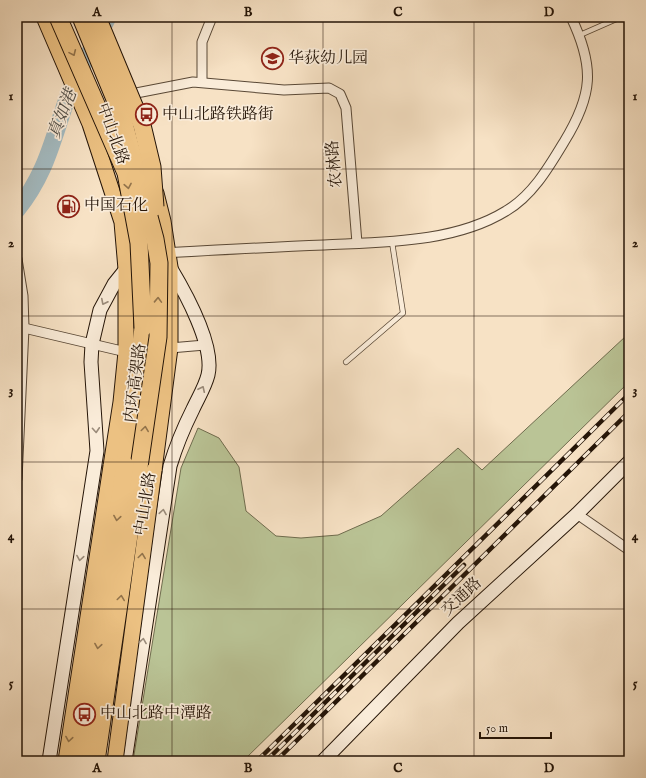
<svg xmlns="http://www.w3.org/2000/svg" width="646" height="778" font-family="'IM FELL English','Noto Serif SC',serif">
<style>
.green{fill:#bac496;stroke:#6f6c4e}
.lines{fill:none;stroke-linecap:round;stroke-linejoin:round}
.river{stroke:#a3bac0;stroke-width:17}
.lane-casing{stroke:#594836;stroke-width:6}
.street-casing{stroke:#594836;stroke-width:11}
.secondary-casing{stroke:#241407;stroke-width:15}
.primary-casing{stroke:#241407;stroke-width:17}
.highway-casing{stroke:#241407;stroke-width:19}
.lane{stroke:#faecd9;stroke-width:4.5}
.street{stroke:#faecd9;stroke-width:9}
.secondary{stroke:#faecd9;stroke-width:13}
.primary{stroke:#ecc182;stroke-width:15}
.highway{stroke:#ecc182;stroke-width:17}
.rail-casing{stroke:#241407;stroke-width:4.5}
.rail{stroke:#faecd9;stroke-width:3;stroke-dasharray:9;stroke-linecap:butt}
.primary-bridge-casing{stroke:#241407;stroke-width:17;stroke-linecap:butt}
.highway-bridge-casing{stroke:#241407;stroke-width:19;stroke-linecap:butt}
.primary-bridge{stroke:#ecc182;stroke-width:15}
.highway-bridge{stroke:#ecc182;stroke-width:17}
.oneway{stroke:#92734b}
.oneway2{stroke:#9a8b7a}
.grid{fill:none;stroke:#241407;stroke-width:1;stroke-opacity:0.55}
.labels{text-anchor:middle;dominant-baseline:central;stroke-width:3.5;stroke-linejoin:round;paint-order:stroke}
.poi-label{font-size:16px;fill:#241407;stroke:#faecd9;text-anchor:start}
.street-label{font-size:16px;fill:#241407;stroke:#faecd9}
.water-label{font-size:17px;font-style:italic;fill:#504e48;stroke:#faecd9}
.neatline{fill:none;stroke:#241407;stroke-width:1.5}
.grid-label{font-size:13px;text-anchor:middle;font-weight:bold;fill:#241407}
</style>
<rect width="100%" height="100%" fill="#f7e2c5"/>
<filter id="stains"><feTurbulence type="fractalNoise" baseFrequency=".005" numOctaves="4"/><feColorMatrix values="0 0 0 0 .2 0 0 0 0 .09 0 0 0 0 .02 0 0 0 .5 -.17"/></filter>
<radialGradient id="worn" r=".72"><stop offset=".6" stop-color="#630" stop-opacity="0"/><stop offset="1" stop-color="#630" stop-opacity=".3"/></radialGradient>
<polygon class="green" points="626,336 629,339 629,382 243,761 133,761 181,468 198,428 219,438 239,467 246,511 276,536 301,538 338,535 381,516 458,448 482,470"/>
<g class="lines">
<path class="river" d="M17 210C46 174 52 141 67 99 78 71 95 44 108 17"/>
<defs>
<g id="lane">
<polyline points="580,35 621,17"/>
<polyline points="346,362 403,313 392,242"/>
</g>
<g id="street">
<polyline points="202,82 202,42 212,17"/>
<polyline points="126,95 193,82 284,90 329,88 340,94 346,108 357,243"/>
<path d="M163 253C217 250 270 247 324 245 383 242 454 243 506 211 532 196 549 167 564 142 593 95 595 67 571 17"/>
<polyline points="17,259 23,296 24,328 17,479"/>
<polyline points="24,328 126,352"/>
<polyline points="170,348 205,345"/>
<polyline points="577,514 629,550"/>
</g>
<g id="secondary">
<polyline points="49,761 97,451 91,362 92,344 100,310 114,284 126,269"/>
<path d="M125 761 170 466C176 446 184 427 193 409 198 398 205 387 208 375 215 346 185 292 170 267"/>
<polyline points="323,761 458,623 577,514 629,462"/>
</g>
<g id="primary">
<polyline points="44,17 90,124 122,222 126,269 126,352 121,402 111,466"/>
<polyline points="154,470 170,348 170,267 163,221 156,193"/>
</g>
<polyline id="highway" points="125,465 143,328"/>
</defs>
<use href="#lane" class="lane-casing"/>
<use href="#street" class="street-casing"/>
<use href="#secondary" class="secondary-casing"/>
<use href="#primary" class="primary-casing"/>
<use href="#highway" class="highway-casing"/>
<use href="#lane" class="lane"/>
<use href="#street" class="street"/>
<use href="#secondary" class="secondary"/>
<use href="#primary" class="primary"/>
<use href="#highway" class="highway"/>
<defs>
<g id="rail">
<polyline points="17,341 17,397"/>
<polyline points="257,761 629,394"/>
<polyline points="266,761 464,565"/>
<polyline points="276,761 629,412"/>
</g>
</defs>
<use href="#rail" class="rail-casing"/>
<use href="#rail" class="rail"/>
<defs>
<g id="primary-bridge">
<polyline points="66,761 111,466"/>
<polyline points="115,761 154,470"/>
</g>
<g id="highway-bridge">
<polyline points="58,17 126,173 139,243 143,328"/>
<polyline points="81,17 122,116 155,239 159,263 158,337 96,761"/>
<polyline points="97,17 142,125 152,167 155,207"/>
<polyline points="80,761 125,465"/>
</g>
</defs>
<use href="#primary-bridge" class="primary-bridge-casing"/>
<use href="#highway-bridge" class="highway-bridge-casing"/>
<use href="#primary-bridge" class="primary-bridge"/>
<use href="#highway-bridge" class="highway-bridge"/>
</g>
<defs><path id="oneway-chevron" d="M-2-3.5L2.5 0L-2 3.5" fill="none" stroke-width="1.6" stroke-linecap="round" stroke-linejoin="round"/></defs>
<g class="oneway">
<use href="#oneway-chevron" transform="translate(73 53) rotate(66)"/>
<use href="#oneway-chevron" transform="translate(128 186) rotate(80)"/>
<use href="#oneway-chevron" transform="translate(158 300) rotate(-88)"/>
<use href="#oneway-chevron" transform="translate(145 429) rotate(-82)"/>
<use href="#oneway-chevron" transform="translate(117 518) rotate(99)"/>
<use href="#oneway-chevron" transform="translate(142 556) rotate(-82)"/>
<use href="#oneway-chevron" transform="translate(121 598) rotate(-82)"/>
<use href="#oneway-chevron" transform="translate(98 646) rotate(99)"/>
<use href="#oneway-chevron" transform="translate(69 739) rotate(99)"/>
</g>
<g class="oneway2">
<use href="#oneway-chevron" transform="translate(104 302) rotate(117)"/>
<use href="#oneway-chevron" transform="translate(202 389) rotate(-65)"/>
<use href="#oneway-chevron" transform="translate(96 430) rotate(86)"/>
<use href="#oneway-chevron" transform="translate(163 512) rotate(-81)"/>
<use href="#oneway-chevron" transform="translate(80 558) rotate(99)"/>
<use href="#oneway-chevron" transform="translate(143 641) rotate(-81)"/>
</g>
<path class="grid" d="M172 17V761M323 17V761M474 17V761M17 169H629M17 316H629M17 462H629M17 609H629"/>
<defs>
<symbol id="school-ring" viewBox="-11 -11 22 22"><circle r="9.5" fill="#faecd9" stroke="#8f2418" stroke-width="1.5"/><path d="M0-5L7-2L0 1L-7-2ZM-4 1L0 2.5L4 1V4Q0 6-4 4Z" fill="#8f2418"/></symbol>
<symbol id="bus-ring" viewBox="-11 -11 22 22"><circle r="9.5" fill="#faecd9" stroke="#8f2418" stroke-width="1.5"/><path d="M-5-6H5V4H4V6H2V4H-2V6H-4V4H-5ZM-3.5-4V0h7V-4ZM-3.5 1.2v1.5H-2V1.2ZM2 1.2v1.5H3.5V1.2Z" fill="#8f2418"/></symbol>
<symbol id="fuel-ring" viewBox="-11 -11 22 22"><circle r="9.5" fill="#faecd9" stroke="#8f2418" stroke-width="1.5"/><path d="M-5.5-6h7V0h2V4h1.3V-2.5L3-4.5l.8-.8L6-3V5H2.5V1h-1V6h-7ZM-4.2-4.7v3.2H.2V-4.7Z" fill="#8f2418"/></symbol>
</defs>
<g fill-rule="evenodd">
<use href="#school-ring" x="260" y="46" width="25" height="25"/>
<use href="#bus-ring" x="134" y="102" width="25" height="25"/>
<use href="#fuel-ring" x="56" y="194" width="25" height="25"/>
<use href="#bus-ring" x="72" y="702" width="25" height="25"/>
</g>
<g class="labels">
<g class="poi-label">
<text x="288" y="59">华荻幼儿园</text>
<text x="162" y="115">中山北路铁路街</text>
<text x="84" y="206">中国石化</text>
<text x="100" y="714">中山北路中潭路</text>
</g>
<g class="street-label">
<text transform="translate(112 134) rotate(70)">中山北路</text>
<text transform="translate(335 164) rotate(-95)">农林路</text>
<text transform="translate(136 383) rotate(-83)">内环高架路</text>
<text transform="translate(146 504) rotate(-81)">中山北路</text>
<text transform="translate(462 597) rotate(-43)">交通路</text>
</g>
<g class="water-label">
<text transform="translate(63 114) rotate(-69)">真如港</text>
</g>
</g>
<rect width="646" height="778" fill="none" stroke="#f7e2c5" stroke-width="44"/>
<path d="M480 732v6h71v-6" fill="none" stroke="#241407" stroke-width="2"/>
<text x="486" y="732" font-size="12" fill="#241407" stroke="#faecd9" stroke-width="3" paint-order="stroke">50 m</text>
<rect x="22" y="22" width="602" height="734" class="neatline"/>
<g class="grid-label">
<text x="97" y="16">A</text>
<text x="248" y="16">B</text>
<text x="398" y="16">C</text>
<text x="549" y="16">D</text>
<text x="11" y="100">1</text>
<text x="635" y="100">1</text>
<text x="11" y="247">2</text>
<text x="635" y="247">2</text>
<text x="11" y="394">3</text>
<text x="635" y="394">3</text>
<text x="11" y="540">4</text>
<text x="635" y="540">4</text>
<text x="11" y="687">5</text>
<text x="635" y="687">5</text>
<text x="97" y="772">A</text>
<text x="248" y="772">B</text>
<text x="398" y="772">C</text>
<text x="549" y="772">D</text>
</g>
<rect width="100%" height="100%" filter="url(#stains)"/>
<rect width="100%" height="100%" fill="url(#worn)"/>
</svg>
